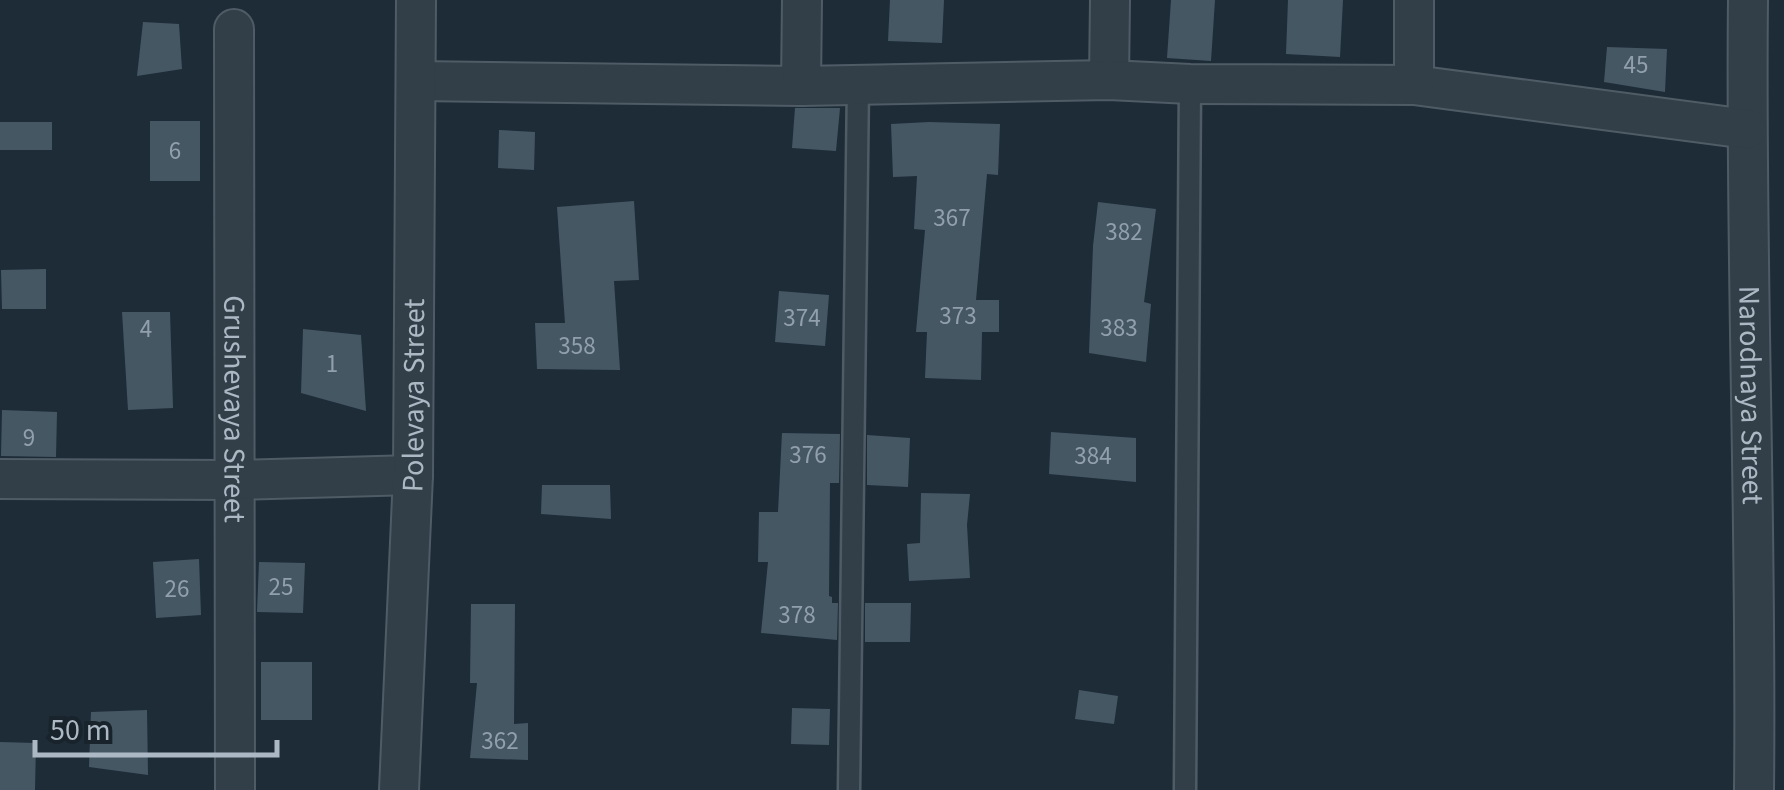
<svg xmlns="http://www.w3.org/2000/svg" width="1784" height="790" font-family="'Source Sans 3',sans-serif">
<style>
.building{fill:#465764}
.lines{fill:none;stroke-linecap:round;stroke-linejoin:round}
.lane-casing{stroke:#4f5c66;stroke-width:25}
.street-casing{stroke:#4f5c66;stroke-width:42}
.lane{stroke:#323e48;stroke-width:20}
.street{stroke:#323e48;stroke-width:38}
.labels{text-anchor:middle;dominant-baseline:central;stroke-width:8;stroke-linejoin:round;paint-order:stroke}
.number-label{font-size:25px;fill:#92a0ad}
.street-label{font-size:30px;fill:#acb9c5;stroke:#18232c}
</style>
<rect width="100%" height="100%" fill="#1e2c38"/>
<g class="building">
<polygon points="890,0 944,0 942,43 888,41"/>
<polygon points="1171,0 1215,0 1211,61 1167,58"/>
<polygon points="1288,0 1343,0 1340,57 1286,54"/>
<polygon points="143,22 179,24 182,69 137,76"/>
<polygon points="1607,47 1667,49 1665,92 1604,82"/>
<polygon points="795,108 840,108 836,151 792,148"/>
<rect x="150" y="121" width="50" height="60"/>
<rect x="0" y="122" width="52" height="28"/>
<polygon points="929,122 1000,124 998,175 987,174 976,300 999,300 999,332 982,332 981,380 925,378 927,332 916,332 925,230 914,229 917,176 893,177 891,124"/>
<polygon points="499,130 535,132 534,170 498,168"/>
<polygon points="634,201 639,280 614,281 620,370 537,369 535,323 565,323 557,207"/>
<polygon points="1098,202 1156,209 1144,302 1151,304 1146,362 1089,353 1093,246"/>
<polygon points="46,269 46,309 2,309 1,270"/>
<polygon points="779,291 829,295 825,346 775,342"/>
<polygon points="122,312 170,312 173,408 128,410"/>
<polygon points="303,329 361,335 366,411 301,393"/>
<polygon points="2,410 57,412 56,457 1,456"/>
<polygon points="1051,432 1136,438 1136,482 1049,474"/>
<polygon points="782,433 840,434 839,483 830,483 829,596 832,597 832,603 838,603 837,640 761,633 768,562 758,562 759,512 778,512"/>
<polygon points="867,435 910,438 908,487 867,485"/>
<polygon points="542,485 610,485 611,519 541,514"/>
<polygon points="921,493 970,494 967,525 970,578 909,581 907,544 920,543"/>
<polygon points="199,559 201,615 156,618 153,562"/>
<polygon points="259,562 305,563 303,613 257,612"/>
<polygon points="865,603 911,603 910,642 865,642"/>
<polygon points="471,604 515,604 514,724 528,723 528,760 470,758 477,683 470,683"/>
<rect x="261" y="662" width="51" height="58"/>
<polygon points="1079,690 1118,696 1114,724 1075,719"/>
<polygon points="792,708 830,709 829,745 791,744"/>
<polygon points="147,710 148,775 89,767 91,712"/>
<polygon points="0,742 36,743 35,790 0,790"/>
</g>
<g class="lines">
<defs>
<g id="lane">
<polyline points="849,790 858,84"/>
<polyline points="1185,790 1190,84"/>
</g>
<g id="street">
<path id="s1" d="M1748 0C1745 263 1757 527 1754 790"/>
<path id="s2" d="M234 29 235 790"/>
<polyline points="1109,80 1110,0"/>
<polyline points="416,81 801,86 1109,80 1190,84 1414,85 1747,129"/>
<polyline points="1414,85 1414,0"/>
<polyline points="801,86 802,0"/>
<polyline points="0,479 233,480 413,475"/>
<path id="s3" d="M399 790 413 475 416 0"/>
</g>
</defs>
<use href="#lane" class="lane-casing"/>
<use href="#street" class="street-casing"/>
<use href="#lane" class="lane"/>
<use href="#street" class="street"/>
</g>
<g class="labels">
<g class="number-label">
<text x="1636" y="65">45</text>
<text x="175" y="151">6</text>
<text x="952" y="218">367</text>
<text x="1124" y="232">382</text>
<text x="958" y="316">373</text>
<text x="802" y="318">374</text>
<text x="1119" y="328">383</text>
<text x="146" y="329">4</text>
<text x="577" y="346">358</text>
<text x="332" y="364">1</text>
<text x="29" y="438">9</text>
<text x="808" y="455">376</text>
<text x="1093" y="456">384</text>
<text x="281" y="587">25</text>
<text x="177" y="589">26</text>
<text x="797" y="615">378</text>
<text x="500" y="741">362</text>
</g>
<g class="street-label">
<text stroke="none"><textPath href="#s3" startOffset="395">Polevaya Street</textPath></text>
<text stroke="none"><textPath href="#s1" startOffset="395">Narodnaya Street</textPath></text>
<text stroke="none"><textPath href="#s2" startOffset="380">Grushevaya Street</textPath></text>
</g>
</g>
<path d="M35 740v15h242v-15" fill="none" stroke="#acb9c5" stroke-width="5"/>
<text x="50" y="740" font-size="30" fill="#acb9c5" stroke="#18232c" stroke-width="8" paint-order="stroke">50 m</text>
</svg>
